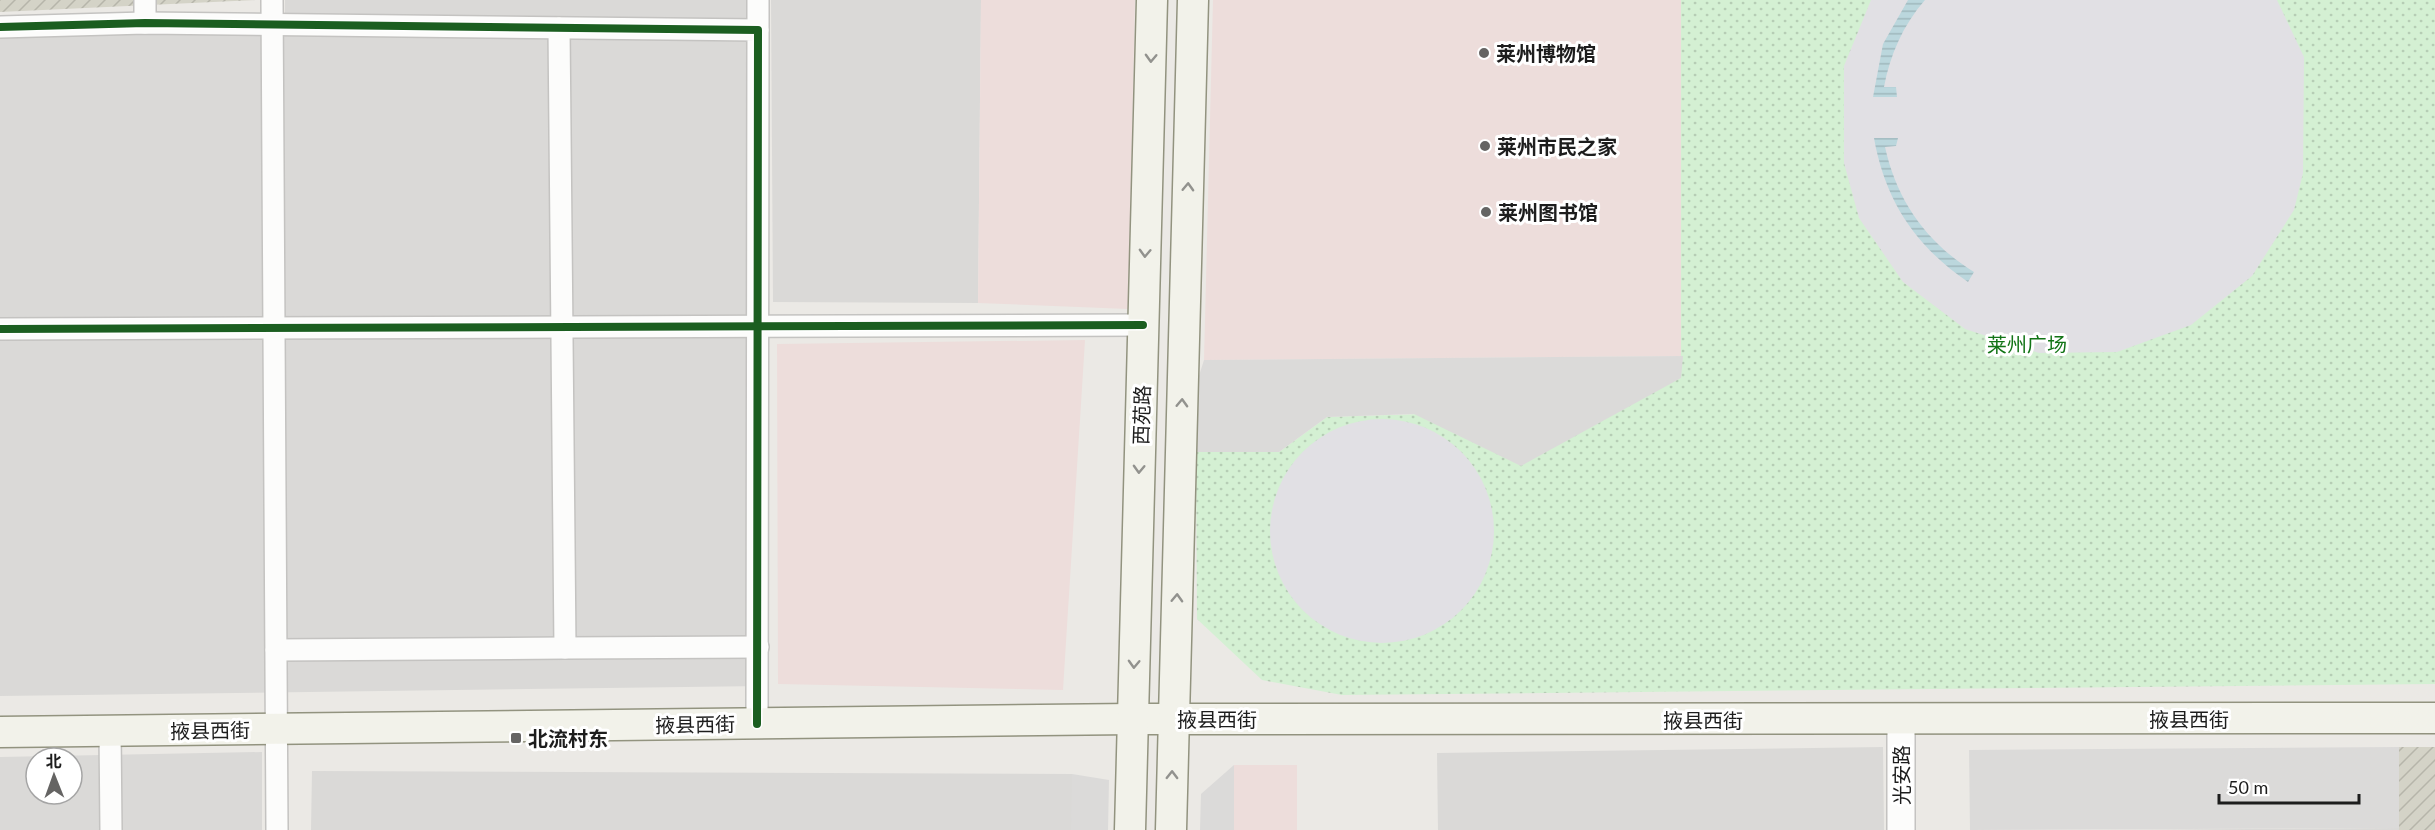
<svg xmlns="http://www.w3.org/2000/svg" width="2435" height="830" font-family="Lato,'Noto Sans SC',sans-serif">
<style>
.residential{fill:#dad9d7;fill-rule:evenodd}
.commercial{fill:#eddddb}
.construction{fill:url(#construction-furrows)}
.park{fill:url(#park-dots)}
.parking{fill:#dbdad9}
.plaza{fill:#e1e0e4}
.water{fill:url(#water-rules)}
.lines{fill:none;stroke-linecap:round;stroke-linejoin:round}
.minor-casing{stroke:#c4c3c1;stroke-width:24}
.tertiary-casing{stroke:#c4c3c1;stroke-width:30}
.secondary-casing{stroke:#92937f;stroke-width:33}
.minor{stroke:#fcfcfb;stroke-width:21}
.tertiary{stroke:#fcfcfb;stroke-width:27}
.secondary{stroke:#f2f2ea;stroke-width:30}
.cycleway-casing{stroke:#fff;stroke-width:11}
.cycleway{stroke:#1b5e20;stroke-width:8}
.oneway{stroke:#92928e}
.poi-dot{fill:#656463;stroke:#fff;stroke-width:2}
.labels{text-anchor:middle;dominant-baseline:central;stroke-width:6;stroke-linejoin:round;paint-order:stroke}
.poi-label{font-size:20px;font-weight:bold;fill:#1d1d1d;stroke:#fff;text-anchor:start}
.park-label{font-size:20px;fill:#127416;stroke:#fff}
.street-label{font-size:20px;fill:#1d1d1d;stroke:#fff}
</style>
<defs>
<pattern id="construction-furrows" width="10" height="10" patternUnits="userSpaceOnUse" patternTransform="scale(1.5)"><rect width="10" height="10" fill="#d4d3c7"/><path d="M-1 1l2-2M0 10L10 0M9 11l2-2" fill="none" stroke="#b6b5aa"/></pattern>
<pattern id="park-dots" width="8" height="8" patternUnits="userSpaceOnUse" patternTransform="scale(1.5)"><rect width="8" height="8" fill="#d4f0d3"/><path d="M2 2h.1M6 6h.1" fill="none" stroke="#b6cdb5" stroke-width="1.8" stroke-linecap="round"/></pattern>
<pattern id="water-rules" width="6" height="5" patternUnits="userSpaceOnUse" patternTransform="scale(1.5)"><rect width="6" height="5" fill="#bbd7dd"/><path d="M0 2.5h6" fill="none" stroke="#a0b8bd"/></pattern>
</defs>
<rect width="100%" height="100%" fill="#ebe9e5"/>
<g class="residential">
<polygon points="285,0 758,0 763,686 0,696 0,19 285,14"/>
<polygon points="771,0 981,0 978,303 773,302"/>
<polygon points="1883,747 1884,830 1438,830 1437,753"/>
<path d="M262 752V830H0V757ZM36 758H72V794H36Z"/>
<polygon points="312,771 1072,774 1073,830 311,830"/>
<polygon points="2399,828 2399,830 2096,830"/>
</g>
<g class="commercial">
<polygon points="981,0 1135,0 1128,309 978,303"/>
<polygon points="1213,0 1681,0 1683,356 1204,360"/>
<polygon points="1085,340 1063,690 778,684 777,344"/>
<rect x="1234" y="765" width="63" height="65"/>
</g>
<g class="construction">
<polygon points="0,0 256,0 0,12"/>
<rect x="2399" y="747" width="36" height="83"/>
</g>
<polygon class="park" points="1681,0 2435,0 2435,684 1342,695 1262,680 1197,619 1196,452 1279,452 1327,417 1423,414 1681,378"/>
<g class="parking">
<polygon points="1683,356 1681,378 1521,466 1414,414 1327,417 1279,452 1196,452 1197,382 1204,360"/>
<polygon points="2399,747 2399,828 1970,830 1969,750"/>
<polygon points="1234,765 1234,830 1200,830 1201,794"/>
<polygon points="1072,774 1109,780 1108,830 1071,830"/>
</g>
<g class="plaza">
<polygon points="1871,0 2277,0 2304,57 2303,173 2294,210 2252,276 2191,325 2117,352 2039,353 1965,329 1903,282 1859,218 1844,163 1844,66"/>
<circle cx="1382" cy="531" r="112"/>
</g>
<g class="water">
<path d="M1908 0H1925C1903 25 1890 55 1884 87H1896L1897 97H1873L1883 44Z"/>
<path d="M1874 138H1898L1896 146 1885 147C1897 201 1926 242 1974 272L1968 282C1915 246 1885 200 1874 138Z"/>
</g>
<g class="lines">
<defs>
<g id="minor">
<polyline points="272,0 277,830"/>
<polyline points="758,0 758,30"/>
<polyline points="145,23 145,0"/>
<polyline points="0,27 145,23 758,30 757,724"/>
<polyline points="559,28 565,648 758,647"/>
<polyline points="0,329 1143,325"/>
<polyline points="276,650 565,648"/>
<polyline points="110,731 111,830"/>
</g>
<polyline id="tertiary" points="1901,830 1901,720"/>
<g id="secondary">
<polyline points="0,732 1133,719 2435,718"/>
<polyline points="1130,830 1152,0"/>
<polyline points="1171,830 1193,0"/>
</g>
</defs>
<use href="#minor" class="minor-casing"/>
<use href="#tertiary" class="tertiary-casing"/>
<use href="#secondary" class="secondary-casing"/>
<use href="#minor" class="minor"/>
<use href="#tertiary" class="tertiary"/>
<use href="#secondary" class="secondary"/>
<defs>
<g id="cycleway">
<polyline points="0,27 145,23 758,30 757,724"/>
<polyline points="0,329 1143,325"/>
</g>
</defs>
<use href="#cycleway" class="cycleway-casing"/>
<use href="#cycleway" class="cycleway"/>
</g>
<defs><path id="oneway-chevron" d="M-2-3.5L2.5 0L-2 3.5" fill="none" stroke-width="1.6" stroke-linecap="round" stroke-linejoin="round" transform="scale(1.5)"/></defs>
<g class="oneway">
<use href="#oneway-chevron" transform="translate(1151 58) rotate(92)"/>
<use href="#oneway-chevron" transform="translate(1188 187) rotate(-88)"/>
<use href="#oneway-chevron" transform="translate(1145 253) rotate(92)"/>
<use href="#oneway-chevron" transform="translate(1182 403) rotate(-88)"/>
<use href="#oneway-chevron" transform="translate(1139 469) rotate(92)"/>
<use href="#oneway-chevron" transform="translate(1177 598) rotate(-88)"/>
<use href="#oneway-chevron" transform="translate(1134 664) rotate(92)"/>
<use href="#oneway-chevron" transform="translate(1172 775) rotate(-89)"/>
</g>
<g class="poi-dot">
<circle cx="1484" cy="53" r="6"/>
<circle cx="1485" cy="146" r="6"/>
<circle cx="1486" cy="212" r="6"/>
<rect x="510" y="732" width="12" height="12" rx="3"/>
</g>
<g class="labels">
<g class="poi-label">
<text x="1496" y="53">莱州博物馆</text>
<text x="1497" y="146">莱州市民之家</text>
<text x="1498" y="212">莱州图书馆</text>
<text x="528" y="738">北流村东</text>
</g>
<g class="park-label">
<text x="2027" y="344">莱州广场</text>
</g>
<g class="street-label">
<text transform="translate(1141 415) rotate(-88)">西苑路</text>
<text x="1217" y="719">掖县西街</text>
<text x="2189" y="719">掖县西街</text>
<text x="1703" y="720">掖县西街</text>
<text transform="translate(695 724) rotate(-1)">掖县西街</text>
<text transform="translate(210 730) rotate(-1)">掖县西街</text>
<text transform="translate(1901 775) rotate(-90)">光安路</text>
</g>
</g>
<g transform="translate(54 776) rotate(359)"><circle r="28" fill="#ffffff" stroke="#a5a5a5" stroke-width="1.5"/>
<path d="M0-4.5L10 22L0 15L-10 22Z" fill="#656463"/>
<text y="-9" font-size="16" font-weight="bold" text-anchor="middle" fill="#1d1d1d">北</text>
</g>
<path d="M2219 794v9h140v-9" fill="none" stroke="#1d1d1d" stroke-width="3"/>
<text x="2228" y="794" font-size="18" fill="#1d1d1d" stroke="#ffffff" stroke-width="4.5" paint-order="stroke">50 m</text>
</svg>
